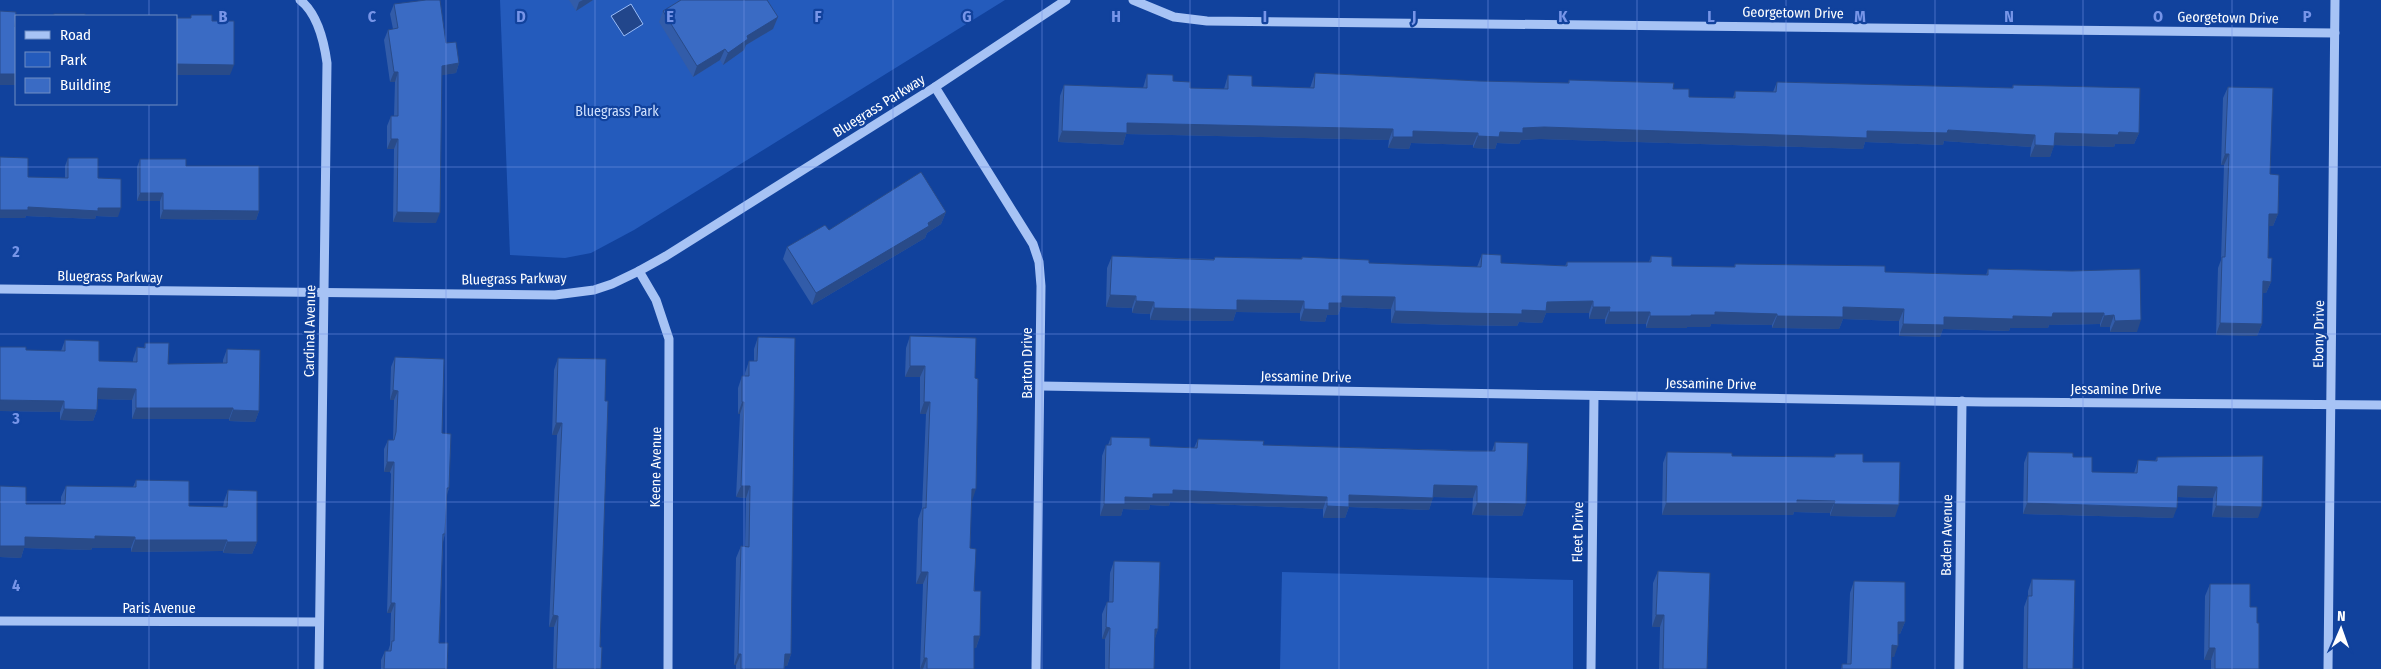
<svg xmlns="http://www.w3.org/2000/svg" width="2381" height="669" font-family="'Fira Sans Condensed',sans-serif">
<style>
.green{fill:#245bbc}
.water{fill:#22468b;stroke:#99bcf8}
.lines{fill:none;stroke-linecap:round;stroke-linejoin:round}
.minor{stroke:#a7c3f5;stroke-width:9}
.wall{fill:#325ca9}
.shaded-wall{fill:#294b89}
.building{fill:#3a6bc4;stroke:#294b89}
.grid{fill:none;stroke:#7795e8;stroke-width:1;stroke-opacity:0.55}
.labels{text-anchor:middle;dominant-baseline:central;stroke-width:4.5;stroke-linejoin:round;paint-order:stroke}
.street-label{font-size:14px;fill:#fff;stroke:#11429d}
.park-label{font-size:14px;fill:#cfe0fe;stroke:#11429d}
.grid-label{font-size:16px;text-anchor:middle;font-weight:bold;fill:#7795e8;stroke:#11429d;stroke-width:4.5;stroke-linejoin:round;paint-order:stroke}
</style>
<rect width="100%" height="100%" fill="#11429d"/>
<g class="green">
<polygon points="500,0 1005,0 634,230 591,253 565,258 510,255"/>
<polygon points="1282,572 1573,580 1573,669 1280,669"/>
</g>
<polygon class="water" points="631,4 643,24 624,36 611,16"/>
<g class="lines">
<g class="minor">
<path d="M300 0C318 14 324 41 327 63L319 669"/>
<polyline points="1133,0 1174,17 1207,21 2335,33"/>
<polyline points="935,87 1033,244 1039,262 1041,286 1036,669"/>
<polyline points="639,271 656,300 669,339 668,669"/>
<polyline points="0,289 555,295 594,290 612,284 639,271 666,256 935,87 1066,0"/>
<polyline points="1041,386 1985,402 2381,405"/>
<polyline points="0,621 319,622"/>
<polyline points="1591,669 1594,396"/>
<polyline points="1959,669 1962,401"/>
<polyline points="2328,669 2335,0"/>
</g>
</g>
<g class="wall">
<polygon points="569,0 593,0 576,11"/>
<polygon points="680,0 767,0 773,29 746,45 744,50 723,65 720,60 693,77 659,22 663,11"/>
<polygon points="394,4 446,43 459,63 456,73 441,75 436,223 393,222 394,149 387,149 387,126 391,116 394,116 395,82 390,82 384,40 388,30 393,29 390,14"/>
<polygon points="1315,73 1479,81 1568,83 1569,80 1673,89 1689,97 1733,98 1735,91 1773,92 1777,82 2012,88 2013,85 2139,133 2134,144 2115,144 2114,147 2054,145 2050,157 2030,157 2031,147 1944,141 1943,145 1865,142 1863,149 1540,139 1521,140 1519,144 1497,143 1495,149 1473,148 1473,145 1411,143 1409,149 1388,148 1389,140 1126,134 1123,145 1058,142 1060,96 1064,85 1143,88 1147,74 1173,81 1190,88 1224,89 1228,75 1252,86 1310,88"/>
<polygon points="2228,87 2270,174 2278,214 2273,226 2269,226 2268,258 2271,282 2266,293 2263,293 2262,324 2257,336 2216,335 2218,268 2221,260 2224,165 2221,165 2223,98"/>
<polygon points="0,157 28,177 65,178 65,166 68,158 98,178 118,217 96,216 95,219 26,216 25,218 0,218"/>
<polygon points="140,159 186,166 259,211 256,220 160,219 160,201 137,201 137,167"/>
<polygon points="946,212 941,224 927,233 925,238 812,305 783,259 787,247 829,230"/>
<polygon points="1482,254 1501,263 1565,266 1567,262 1649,262 1651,256 1672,266 1734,267 1735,264 1885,272 1986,275 1988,269 2072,271 2137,332 2110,332 2110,327 2100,327 2100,324 2049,325 2048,328 2010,328 2009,331 1943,329 1940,337 1899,336 1899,321 1843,319 1839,329 1772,328 1772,325 1711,324 1710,327 1687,327 1687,328 1646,328 1646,324 1605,324 1605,319 1589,319 1589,313 1546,313 1542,323 1519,322 1517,326 1456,325 1391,323 1391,309 1341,307 1338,315 1327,315 1325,322 1300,321 1300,313 1236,312 1233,321 1150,320 1150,314 1132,313 1132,308 1106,307 1107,268 1112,256 1214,259 1215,257 1301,259 1302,257 1369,263 1477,267"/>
<polygon points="910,336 976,338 970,548 980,636 976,648 974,648 974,669 920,669 923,584 916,584 918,519 922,508 926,414 920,414 920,377 905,377 906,348"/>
<polygon points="758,337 791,654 787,666 785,666 784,669 736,669 736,665 734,665 736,558 741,546 745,547 746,498 736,497 740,414 738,414 738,388 742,376 745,376 745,373 749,361 754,361 754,349"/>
<polygon points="65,340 99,361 133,362 133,359 137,347 144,348 145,343 168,364 223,363 223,360 227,349 259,411 255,422 229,421 229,419 132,419 132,400 98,399 97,410 93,421 60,420 60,412 0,411 0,347 26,350 61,351"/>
<polygon points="395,357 442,433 449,488 447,495 445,534 443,542 439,643 447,669 381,669 381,660 385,651 388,651 390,645 391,613 387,613 391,474 390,472 384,472 384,449 388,440 393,440 394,400 390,400 391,367"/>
<polygon points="558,358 605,401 600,647 601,669 553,669 554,627 549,627 557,435 552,435 554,370"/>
<polygon points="1111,437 1150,446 1194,448 1198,439 1263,445 1492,451 1495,442 1526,504 1522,516 1472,515 1473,498 1433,497 1429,510 1349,507 1345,518 1323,518 1323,509 1170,502 1169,506 1150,505 1149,510 1123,509 1121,516 1100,516 1102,456 1106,445 1108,445"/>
<polygon points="1667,452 1732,456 1834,457 1835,454 1863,462 1895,517 1830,516 1830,513 1794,512 1793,515 1662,515 1663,463"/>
<polygon points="2028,452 2073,457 2092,472 2134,473 2138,460 2155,461 2157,457 2263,456 2258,518 2212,517 2213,498 2177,497 2173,518 2023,514 2024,463"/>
<polygon points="136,480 189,506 223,507 224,501 228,490 257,542 252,554 223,553 223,551 131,552 131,548 92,548 91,550 24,548 21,558 0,557 0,486 26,504 61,504 61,497 66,486 133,487"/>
<polygon points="1114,561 1158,629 1155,638 1154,669 1105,669 1105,639 1102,639 1102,614 1107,602 1109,602 1110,573"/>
<polygon points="1658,571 1707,669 1659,669 1660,627 1652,627 1653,583"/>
<polygon points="2032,579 2073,669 2080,669 2023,669 2024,607 2028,596 2028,591"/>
<polygon points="1854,581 1905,622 1900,634 1898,634 1894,657 1892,657 1891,669 1841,669 1842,664 1847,664 1850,593"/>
<polygon points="2210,584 2250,607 2257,623 2259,669 2211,669 2211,660 2204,660 2205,596"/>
</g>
<g class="shaded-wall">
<polygon points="583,0 593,0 576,11 579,2"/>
<polygon points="778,17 773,29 746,45 744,50 723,65 728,53 747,36"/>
<polygon points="725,49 720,60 693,77 697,66"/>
<polygon points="459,63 456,73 438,76 442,66"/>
<polygon points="176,64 234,65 230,75 176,75"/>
<polygon points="394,72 398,72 395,82 390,82"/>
<rect x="0" y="74" width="16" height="11"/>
<polygon points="1127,123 1393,129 1389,140 1126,134 1123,145 1058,142 1062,131"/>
<polygon points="1544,127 1867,131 1948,130 2035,135 2031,147 1944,141 1943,145 1865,142 1863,149 1540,139 1521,140 1519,144 1497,143 1495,149 1473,148 1478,136 1523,128"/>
<polygon points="1413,131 1478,133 1473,145 1411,143 1409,149 1388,148 1393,137"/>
<polygon points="2119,132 2139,133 2134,144 2115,144 2114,147 2050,145 2055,133"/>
<polygon points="391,139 398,139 394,149 387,149"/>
<polygon points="2035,145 2054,146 2050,157 2030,157"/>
<polygon points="2225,154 2229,154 2224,165 2221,165"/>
<polygon points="140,193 163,193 160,201 137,201"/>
<polygon points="28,207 98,208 121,208 118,217 96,216 95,219 26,216 25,218 0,218 0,210"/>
<polygon points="163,210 259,211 256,220 160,219"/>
<polygon points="397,212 440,213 436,223 393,222"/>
<polygon points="946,212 941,224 927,233 925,238 812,305 816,293"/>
<polygon points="2269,214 2278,214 2273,226 2265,226"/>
<polygon points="2263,281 2271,282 2266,293 2259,293"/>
<polygon points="1110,295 1136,296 1132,308 1106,307"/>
<polygon points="1342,296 1395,297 1391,309 1341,307 1338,315 1327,315 1325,322 1300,321 1304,309 1329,303"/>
<polygon points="1237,300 1304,301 1300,313 1236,312 1233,321 1150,320 1154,308"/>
<polygon points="1136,301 1154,302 1150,314 1132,313"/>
<polygon points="1593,301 1589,313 1546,313 1542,323 1519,322 1517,326 1456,325 1391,323 1395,311 1522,310 1547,302"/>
<polygon points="1593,307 1610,307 1605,319 1589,319"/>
<polygon points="1843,307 1904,309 1899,321 1843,319 1839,329 1772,328 1777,316"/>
<polygon points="1609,312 1650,312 1646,324 1605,324"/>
<polygon points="1715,312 1777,314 1772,325 1711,324 1710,327 1687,327 1687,328 1646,328 1650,316 1691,315"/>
<polygon points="2053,313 2104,313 2100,324 2049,325 2048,328 2010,328 2009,331 1943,329 1940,337 1899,336 1903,324 1944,317 2013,316"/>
<polygon points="2114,315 2110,327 2100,327 2104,316"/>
<polygon points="2141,320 2137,332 2110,332 2115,321"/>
<polygon points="2220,323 2262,324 2257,336 2216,335"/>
<polygon points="910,366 925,366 920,377 905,377"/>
<polygon points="98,388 136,389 132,400 94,399"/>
<polygon points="393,390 398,391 394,400 390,400"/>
<polygon points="0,400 64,401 60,412 0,411"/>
<polygon points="742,402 744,402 740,414 738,414"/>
<polygon points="924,402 930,402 926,414 920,414"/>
<polygon points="136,408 233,408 229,419 132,419"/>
<polygon points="64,409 97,410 93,421 60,420"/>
<polygon points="233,410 259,411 255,422 229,421"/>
<polygon points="556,423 562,423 557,435 552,435"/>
<polygon points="387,462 394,462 390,472 384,472"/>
<polygon points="1434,485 1477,486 1473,498 1429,497"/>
<polygon points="741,486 750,486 746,498 736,497"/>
<polygon points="2178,486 2217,487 2213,498 2174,497"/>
<polygon points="972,489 976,489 972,501"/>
<polygon points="1173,490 1327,497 1323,509 1170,502 1169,506 1150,505 1149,510 1123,509 1121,516 1100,516 1104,504 1125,497"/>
<polygon points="1349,495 1433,498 1429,510 1349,507 1345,518 1323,518 1327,506"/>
<polygon points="1797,500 1835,501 1830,513 1794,512 1793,515 1662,515 1666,503"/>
<polygon points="1477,503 1526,504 1522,516 1472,515"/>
<polygon points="2027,503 2177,508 2173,518 2023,514"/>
<polygon points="1834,504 1899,505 1895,517 1830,516"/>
<polygon points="2216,506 2262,507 2258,518 2212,517"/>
<polygon points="95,536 135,537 131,548 92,548 91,550 24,548 21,558 0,557 0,546 25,537"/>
<polygon points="135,540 227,540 223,551 131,552"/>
<polygon points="227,542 257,542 252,554 223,553"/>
<polygon points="921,572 928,572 923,584 916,584"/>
<polygon points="391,603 395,603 391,613 387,613"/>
<polygon points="553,615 558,616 554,627 549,627"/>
<polygon points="1656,615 1664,615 1660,627 1652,627"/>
<polygon points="1898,622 1905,622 1900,634 1894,634"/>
<polygon points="1106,627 1110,628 1105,639 1102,639"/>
<polygon points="1155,629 1158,629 1154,641"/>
<polygon points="974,636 980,636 976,648 970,648"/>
<polygon points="1892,645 1898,646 1894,657 1888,657"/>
<polygon points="2209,648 2215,648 2211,660 2204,660"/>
<polygon points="738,654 741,654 736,665 734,665"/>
<polygon points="785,654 791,654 787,666 780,666"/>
<polygon points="924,658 927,658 923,669 920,669"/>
</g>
<g class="building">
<polygon points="426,0 440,0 446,43 456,42 459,63 442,66 440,213 397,212 398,139 391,139 391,116 398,116 398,72 394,72 388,30 398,28 394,4"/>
<polygon points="681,0 767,0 778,17 747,36 748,39 728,53 725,49 697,66 663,11"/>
<polygon points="0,11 16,12 15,27 16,27 16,74 0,74"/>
<rect x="54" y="14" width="31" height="2"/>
<polygon points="191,15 212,15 212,21 234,21 234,65 176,64 176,18 191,18"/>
<polygon points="1315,73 1479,81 1569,83 1569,80 1674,83 1673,89 1689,89 1689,97 1735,98 1735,91 1776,92 1777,82 2013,88 2013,85 2140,88 2139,133 2119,132 2118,135 2055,133 2054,146 2035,145 2035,135 1948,130 1947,133 1867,131 1867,138 1544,127 1523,128 1523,133 1500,132 1499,137 1478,136 1478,133 1413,131 1413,137 1393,137 1393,129 1127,123 1127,133 1062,131 1064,85 1147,88 1147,74 1173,75 1173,81 1190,82 1190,88 1228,89 1228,75 1252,76 1252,86 1314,88"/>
<polygon points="2228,87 2273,88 2270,174 2279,175 2278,214 2269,214 2268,258 2272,258 2271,282 2263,281 2262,324 2220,323 2222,257 2225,257 2229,154 2225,154"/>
<polygon points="0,157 28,158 28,177 68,178 68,158 98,158 98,178 121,179 121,208 98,208 98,211 28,207 28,210 0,210"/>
<polygon points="140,159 186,159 186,166 259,166 259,211 163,210 163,193 140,193"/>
<polygon points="921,172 946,212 928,223 929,226 816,293 787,247 825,225 829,230"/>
<polygon points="1482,254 1501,255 1501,263 1567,266 1567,262 1651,262 1651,256 1672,257 1672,266 1735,267 1735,264 1885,266 1885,272 1988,275 1988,269 2072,271 2140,269 2141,320 2115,321 2114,315 2104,316 2104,313 2053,313 2052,317 2013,316 2013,319 1944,317 1944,325 1903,324 1904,309 1843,307 1843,317 1777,316 1777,314 1715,312 1715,315 1691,315 1691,316 1650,316 1650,312 1609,312 1610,307 1593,307 1593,301 1547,302 1546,311 1522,310 1522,314 1461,313 1395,311 1395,297 1342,296 1342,303 1329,303 1329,310 1304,309 1304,301 1237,300 1237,310 1154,308 1154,302 1136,301 1136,296 1110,295 1112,256 1214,260 1215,257 1302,259 1302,257 1369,260 1369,263 1481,267"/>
<polygon points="910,336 976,338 975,378 978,379 976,489 972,489 970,548 976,549 974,591 981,591 980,636 974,636 974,669 927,669 927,658 924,658 928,572 921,572 923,508 926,508 930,402 924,402 925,366 910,366"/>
<polygon points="758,337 795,338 791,654 785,654 784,669 741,669 741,654 738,654 741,546 749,547 750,486 741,486 744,402 742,402 742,376 749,376 749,361 757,361"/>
<polygon points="65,340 99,341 99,361 137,362 137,347 145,348 145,343 169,343 168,364 227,363 227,349 260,350 259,411 233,410 233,408 136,408 136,389 98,388 97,410 64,409 64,401 0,400 0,347 26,347 26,350 65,351"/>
<polygon points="395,357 444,359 442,433 451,434 449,488 447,488 445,534 443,534 439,643 448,643 447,669 384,669 385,651 391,651 392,641 394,641 395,603 391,603 394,465 394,462 387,462 388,440 394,440 396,432 398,391 393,390"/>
<polygon points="558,358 606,359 605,401 608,401 600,647 602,647 601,669 556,669 558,616 553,615 562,423 556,423"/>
<polygon points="1111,437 1150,438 1150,446 1197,448 1198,439 1264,441 1263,445 1470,451 1495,451 1495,442 1528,443 1526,504 1477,503 1477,486 1434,485 1433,498 1349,495 1349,507 1327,506 1327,497 1173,490 1173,494 1153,494 1153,498 1125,497 1125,504 1104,504 1106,445 1111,445"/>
<polygon points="1667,452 1732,453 1732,456 1835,457 1835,454 1863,454 1863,462 1900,462 1899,505 1834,504 1835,501 1797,500 1797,503 1666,503"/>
<polygon points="2028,452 2073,453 2073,457 2092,457 2092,472 2137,473 2138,460 2157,461 2157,457 2263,456 2262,507 2216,506 2217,487 2178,486 2177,508 2027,503"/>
<polygon points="136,480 189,481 189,506 227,507 228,490 257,491 257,542 227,542 227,540 135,540 135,537 95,536 95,539 25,537 25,546 0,546 0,486 26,487 26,504 65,504 66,486 136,487"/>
<polygon points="1114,561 1160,562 1158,629 1155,629 1154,669 1109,669 1110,628 1106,627 1107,602 1113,602"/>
<polygon points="1658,571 1710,573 1707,669 1663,669 1664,615 1656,615"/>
<polygon points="2032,579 2075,580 2073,669 2080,669 2027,669 2028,596 2032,596"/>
<polygon points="1854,581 1905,582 1905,622 1898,622 1898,646 1892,645 1891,669 1842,669 1842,664 1851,664"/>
<polygon points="2210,584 2250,584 2250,607 2257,607 2257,623 2259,623 2259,669 2215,669 2215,648 2209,648"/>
</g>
<path class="grid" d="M149 0V16M298 0V669M446 0V669M595 0V669M744 0V669M893 0V669M1042 0V669M1190 0V669M1339 0V669M1488 0V669M1637 0V669M1786 0V669M1935 0V669M2083 0V669M2232 0V669M149 104V669M0 167H2381M0 334H2381M0 502H2381"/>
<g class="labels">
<g class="street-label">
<text transform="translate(1793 13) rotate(1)">Georgetown Drive</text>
<text transform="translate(2228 18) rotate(1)">Georgetown Drive</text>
<text transform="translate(879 106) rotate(-32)">Bluegrass Parkway</text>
<text transform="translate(110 277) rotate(1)">Bluegrass Parkway</text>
<text transform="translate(514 279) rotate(-1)">Bluegrass Parkway</text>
<text transform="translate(310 331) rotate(-89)">Cardinal Avenue</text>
<text transform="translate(2319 334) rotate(-89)">Ebony Drive</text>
<text transform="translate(1027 363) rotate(-90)">Barton Drive</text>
<text transform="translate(1306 377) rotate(1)">Jessamine Drive</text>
<text transform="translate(1711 384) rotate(1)">Jessamine Drive</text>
<text x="2116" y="389">Jessamine Drive</text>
<text transform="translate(656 467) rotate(-89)">Keene Avenue</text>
<text transform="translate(1578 532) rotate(-89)">Fleet Drive</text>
<text transform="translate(1947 535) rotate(-89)">Baden Avenue</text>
<text x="159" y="608">Paris Avenue</text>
</g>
<g class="park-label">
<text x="617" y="111">Bluegrass Park</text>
</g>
</g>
<g class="grid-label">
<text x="223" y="22">B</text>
<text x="372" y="22">C</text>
<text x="521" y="22">D</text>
<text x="670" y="22">E</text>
<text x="818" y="22">F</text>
<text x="967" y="22">G</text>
<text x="1116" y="22">H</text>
<text x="1265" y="22">I</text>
<text x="1414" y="22">J</text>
<text x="1563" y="22">K</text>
<text x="1711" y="22">L</text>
<text x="1860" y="22">M</text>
<text x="2009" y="22">N</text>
<text x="2158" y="22">O</text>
<text x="2307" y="22">P</text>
<text x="16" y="257">2</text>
<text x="16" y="424">3</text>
<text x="16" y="591">4</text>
</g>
<rect x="15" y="15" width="162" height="90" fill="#11429d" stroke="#708ec4"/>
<rect x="25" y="31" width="25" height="8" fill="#a7c3f5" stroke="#708ec4"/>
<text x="60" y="40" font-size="15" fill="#ffffff">Road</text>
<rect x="25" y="52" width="25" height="15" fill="#245bbc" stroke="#708ec4"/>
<text x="60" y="65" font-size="15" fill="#ffffff">Park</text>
<rect x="25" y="78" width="25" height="15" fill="#3a6bc4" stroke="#708ec4"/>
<text x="60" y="90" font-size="15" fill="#ffffff">Building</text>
<g transform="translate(2341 629) rotate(2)" stroke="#11429d" stroke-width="4" paint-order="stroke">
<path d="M0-4L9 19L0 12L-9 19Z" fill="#ffffff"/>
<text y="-8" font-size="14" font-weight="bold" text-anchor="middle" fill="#ffffff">N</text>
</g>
</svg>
